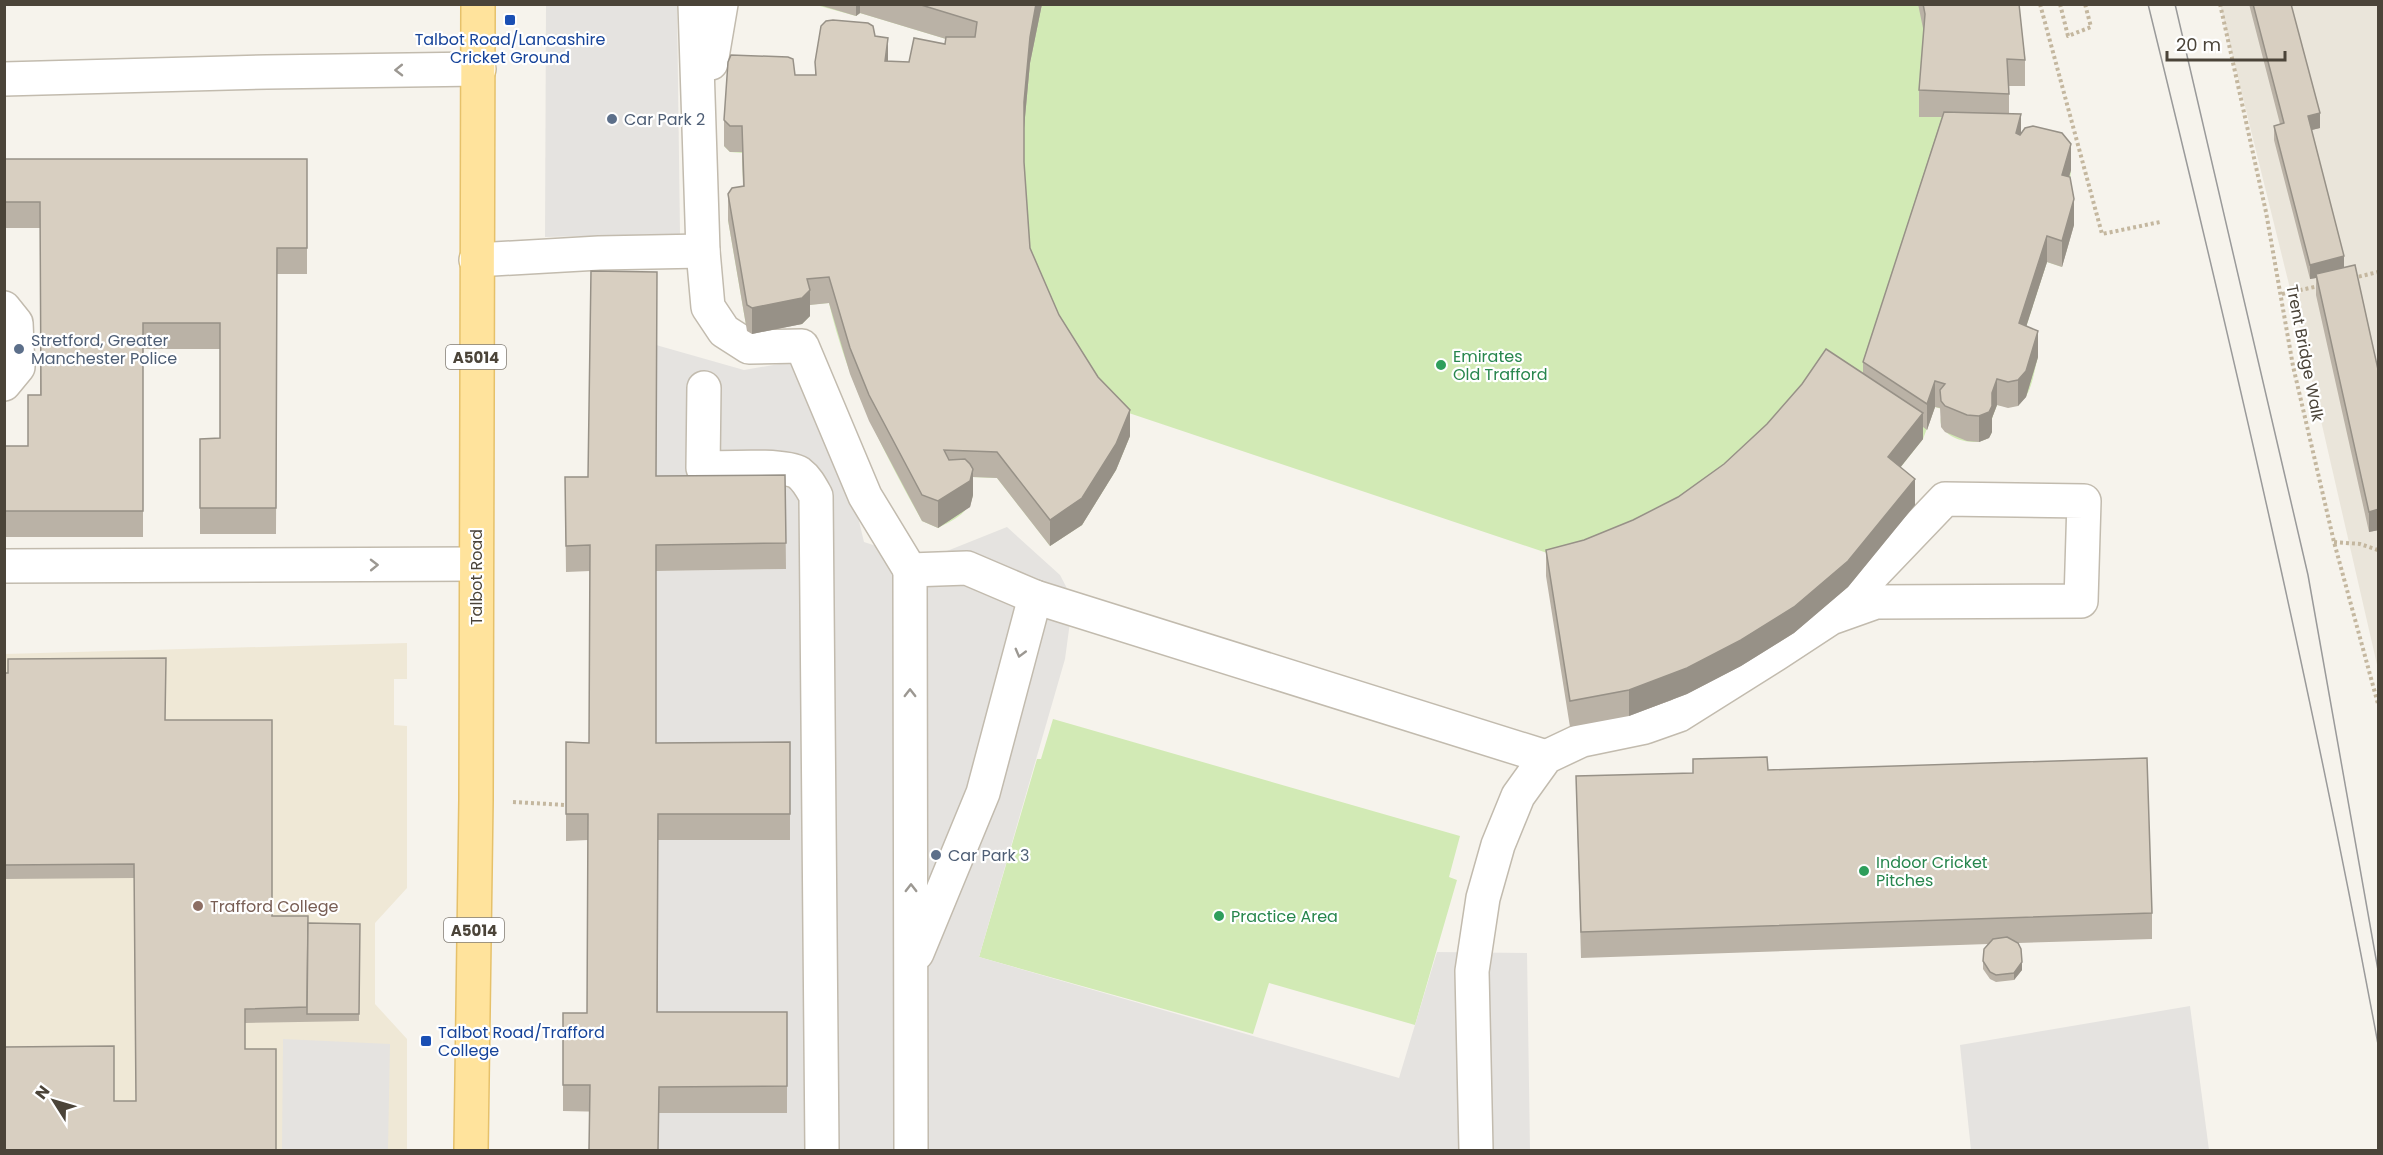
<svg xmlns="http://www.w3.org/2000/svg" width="2383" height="1155" font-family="Poppins,sans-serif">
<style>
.residential{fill:#eae5da}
.education{fill:#efe8d6}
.park{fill:#d2eab5}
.parking{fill:#e5e3e0}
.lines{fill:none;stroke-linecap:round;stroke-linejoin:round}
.minor-casing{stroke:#c2bbae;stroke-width:36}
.major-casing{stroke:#e6c16a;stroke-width:36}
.path{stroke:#c4b79f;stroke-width:4;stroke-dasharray:3 3;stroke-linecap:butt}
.minor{stroke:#fff;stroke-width:33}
.major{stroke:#ffe39c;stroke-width:33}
.tram{stroke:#9a9a9a;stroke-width:1.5}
.wall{fill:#bab2a6}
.shaded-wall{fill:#979187}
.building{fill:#d8cfc1;stroke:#979187;stroke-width:1.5}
.oneway{stroke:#9c9892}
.transit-dot{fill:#1a4fb4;stroke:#fff;stroke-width:2}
.service-dot{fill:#5c6f8a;stroke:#fff;stroke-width:2}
.leisure-dot{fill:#2e9e5b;stroke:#fff;stroke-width:2}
.education-dot{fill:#8d6e63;stroke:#fff;stroke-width:2}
.labels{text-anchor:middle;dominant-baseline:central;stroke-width:4.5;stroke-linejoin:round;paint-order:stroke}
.shield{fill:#fff;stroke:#817c74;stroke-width:1.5}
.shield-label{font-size:15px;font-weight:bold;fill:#4b4439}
.transit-label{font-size:16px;fill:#164399;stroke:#fff}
.service-label{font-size:16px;fill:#4e5e75;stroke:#fff;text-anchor:start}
.street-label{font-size:16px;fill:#4b4439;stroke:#fff}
.leisure-label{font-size:16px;fill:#27864d;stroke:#fff;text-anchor:start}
.education-label{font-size:16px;fill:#785e54;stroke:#fff;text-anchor:start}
</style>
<rect width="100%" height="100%" fill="#f6f3ec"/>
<polygon class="residential" points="2220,5 2378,5 2378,669 2300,329"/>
<polygon class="education" points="407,643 407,679 394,679 394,725 407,726 407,888 375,923 375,1004 407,1039 407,1150 5,1150 4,654"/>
<g class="park">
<path d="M816 5H2015L2025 86 2008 85 2006 140 2071 170 2062 267 2047 262 2019 349 2038 357C2031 382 2031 413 1997 405 1996 409 1993 414 1992 419 1991 425 1994 432 1989 437 1973 451 1926 433 1945 410L1935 407 1923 439 1888 483 1915 505 1848 587 1583 565 1099 403 1130 436 1116 470 1082 525 1050 546 997 478 944 476 973 495C969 513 954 520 938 528L922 521C883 451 847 381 829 303L807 305 810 316 802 324 747 331 728 220 732 214 744 212 742 153 730 152 724 146 728 88 885 87 976 48 860 13 856 16Z"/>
<polygon points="1053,719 1460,836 1449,877 1457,880 1415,1025 1269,983 1253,1034 979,957 1037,759 1041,759"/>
</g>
<g class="parking">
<polygon points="546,5 677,5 680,234 545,237"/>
<polygon points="656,345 744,370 796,361 853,496 864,542 922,561 1007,527 1060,575 1073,600 1065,659 979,957 1399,1078 1437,952 1527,953 1530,1150 658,1150 659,1113 786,1113 657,1038 658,840 790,840 790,769 656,769 656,571 786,569 656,502"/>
<polygon points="2190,1006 2209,1150 1971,1150 1960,1045"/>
<polygon points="283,1039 390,1044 388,1150 282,1150"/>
</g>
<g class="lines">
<defs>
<g id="minor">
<polyline points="695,4 703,251 708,307 724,331 749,347 802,346 865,496 910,570 967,568 1035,597 1546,757"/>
<polyline points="711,63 721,4"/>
<polyline points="4,79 267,72 479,69"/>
<polyline points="476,260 599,253 703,251"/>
<polyline points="4,308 16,323 18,367 4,384"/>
<path d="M704 388 703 468C723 468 785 464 799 473 807 479 811 487 816 496L822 1150"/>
<polyline points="4,566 476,564"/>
<polyline points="910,570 911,1150"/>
<polyline points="917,953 983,793 1035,597"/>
<polyline points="1476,1150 1472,971 1483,898 1498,845 1518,796 1546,757 1582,740 1645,727 1679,715 1776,654 1831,618 1945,499 2084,501 2081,601 1876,602 1831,618"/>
</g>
<polyline id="major" points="471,1150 476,800 478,4"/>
</defs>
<use href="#minor" class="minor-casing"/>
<use href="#major" class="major-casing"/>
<g class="path">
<polyline points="2040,4 2102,234 2160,222"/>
<polyline points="2060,4 2068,36 2091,27 2085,4"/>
<polyline points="2220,4 2266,212 2293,366 2334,542 2378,704"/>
<polyline points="2353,278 2378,272"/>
<polyline points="2282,294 2319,286"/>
<polyline points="2334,542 2360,544 2378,550"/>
<polyline points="513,802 566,805"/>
</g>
<use href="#minor" class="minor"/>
<use href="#major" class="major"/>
<g class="tram">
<path d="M2148 4C2233 349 2313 695 2378 1044"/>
<polyline points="2175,4 2308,575 2378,970"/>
</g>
</g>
<g class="wall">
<polygon points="816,4 1042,4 1030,63 1024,128 1024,164 1030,248 1059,315 1130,436 1116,470 1082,525 1050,546 997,478 973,477 973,495 970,507 938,528 922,521 869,421 850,374 829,303 810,305 810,316 802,324 752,334 747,331 728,220 728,194 743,186 742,152 730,152 724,146 724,120 795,75 815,75 815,62 875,36 888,61 909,62 945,44 946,39 860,13 856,16"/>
<polygon points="1918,4 2019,4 2025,60 2025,86 2009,86 2009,114 2021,134 2071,170 2069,177 2074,225 2062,267 2047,262 2026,326 2038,357 2026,397 2018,406 2008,408 1997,405 1992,418 1992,432 1989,438 1979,442 1967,441 1945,432 1941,427 1940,408 1935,407 1927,430 1923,427 1923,439 1900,467 1915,505 1848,587 1794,633 1741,666 1687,694 1629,716 1570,727 1546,576 1546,550 1584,540 1633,520 1678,497 1863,373 1863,362 1942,117 1919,117 1919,90 1924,33"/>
<polygon points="2249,4 2291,4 2320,128 2311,130 2344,268 2379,374 2379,530 2369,532 2316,295 2316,278 2310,279 2274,140 2274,126 2280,124"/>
<polygon points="4,159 307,159 307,274 277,274 276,534 200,534 200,439 220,438 220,349 143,349 143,537 4,537 4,446 28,446 40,395 40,228 4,228"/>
<polygon points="785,475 786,569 656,571 656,743 790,742 790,840 658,840 658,1012 787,1012 787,1113 659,1113 563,1111 563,1013 587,1013 588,840 566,841 566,742 589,743 590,571 566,572 565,477"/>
<polygon points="4,673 165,720 272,916 308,923 360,924 359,1021 245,1023 245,1049 276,1150 114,1101 136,1101 134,878 4,879"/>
<polygon points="1693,759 1768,770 2152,913 2152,939 2018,943 2022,970 2014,980 1996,982 1990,979 1983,969 1983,961 1988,944 1581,958 1576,776 1693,773"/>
</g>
<g class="shaded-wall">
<polygon points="856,4 860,4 860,13 856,16"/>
<polygon points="1036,4 1042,4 1030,63 1024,128 1024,102 1030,37"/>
<polygon points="888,38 888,64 885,61"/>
<polygon points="2320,113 2320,128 2308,131 2308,116"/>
<polygon points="2021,114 2021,140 2016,133"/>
<polygon points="2071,144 2071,170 2062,201 2062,175"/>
<polygon points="2074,199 2074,225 2062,267 2062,241"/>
<polygon points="2047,236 2047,262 2019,349 2019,323"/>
<polygon points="2344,256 2344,270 2316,274 2316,278 2310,279 2310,265"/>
<polygon points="810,290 810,316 802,324 752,334 752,308"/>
<polygon points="2038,331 2038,357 2026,397 2018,406 2018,380"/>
<polygon points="1997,379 1997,405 1992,418 1992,432 1989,438 1979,442 1979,416 1992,393"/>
<polygon points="1935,381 1935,407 1927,430 1927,404"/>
<polygon points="1130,410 1130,436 1116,470 1082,525 1050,546 1050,520"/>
<polygon points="1923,413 1923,439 1888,483 1888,457"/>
<polygon points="973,469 973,495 970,507 938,528 938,501"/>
<polygon points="1915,479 1915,505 1848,587 1794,633 1741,666 1687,694 1629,716 1629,690"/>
<polygon points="2379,509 2379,530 2369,532 2369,512"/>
<polygon points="2022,962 2022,970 2014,980 2014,973"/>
</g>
<g class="building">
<polygon points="918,4 1036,4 1030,37 1024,102 1024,162 1030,248 1059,315 1098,377 1130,410 1116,444 1082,498 1050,520 997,452 944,450 949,460 965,459 970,464 973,469 970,481 938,501 922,495 869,395 850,348 829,277 807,279 810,290 802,298 752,308 747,305 728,194 732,188 744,186 742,126 730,126 724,120 728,62 731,55 788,57 793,59 795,75 816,75 815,62 821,26 826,21 833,20 868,23 873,26 875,36 888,38 885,61 909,62 914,38 945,44 946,37 975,37 977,22"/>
<polygon points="1923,4 2019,4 2025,60 2007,59 2009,94 1919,90 1925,14"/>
<polygon points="2253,4 2291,4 2320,113 2308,116 2344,256 2310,265 2274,126 2284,123"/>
<polygon points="1944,112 2021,114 2016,133 2020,135 2025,128 2033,126 2062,133 2071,144 2062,175 2070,177 2074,199 2062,241 2047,236 2019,323 2038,331 2026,371 2018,380 2008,382 1997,379 1992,393 1992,406 1989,412 1979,416 1967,415 1945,406 1941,401 1940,390 1945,384 1935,381 1927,404 1863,362"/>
<polygon points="4,159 307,159 307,248 277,248 276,508 200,508 200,439 220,438 220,323 143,323 143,511 4,511 4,446 28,446 28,395 41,395 40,202 4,202"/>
<polygon points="2355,265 2379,374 2379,509 2369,512 2316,274"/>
<polygon points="591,271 657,272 656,476 785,475 786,543 656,545 656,743 790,742 790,814 658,814 657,1012 787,1012 787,1086 659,1087 658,1150 589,1150 590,1085 563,1085 563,1013 587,1013 588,814 566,814 566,742 589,743 590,545 566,546 565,477 588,477"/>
<polygon points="1826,349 1923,413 1888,457 1915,479 1848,561 1794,607 1741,640 1687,668 1629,690 1570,701 1546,550 1584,540 1633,520 1678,497 1724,464 1767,424 1802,384"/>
<polygon points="166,658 165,720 272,720 272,916 308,916 307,1007 245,1009 245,1049 276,1049 276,1150 4,1150 4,1047 114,1046 114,1101 136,1101 134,864 4,865 4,673 8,673 8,659"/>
<polygon points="1767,757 1768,770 2147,758 2152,913 1581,932 1576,776 1693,773 1693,759"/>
<polygon points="308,923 360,924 359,1014 307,1014"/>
<polygon points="2007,937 2018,943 2021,949 2022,962 2014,973 1996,975 1990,972 1983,961 1984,949 1993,939"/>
</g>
<defs><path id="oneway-chevron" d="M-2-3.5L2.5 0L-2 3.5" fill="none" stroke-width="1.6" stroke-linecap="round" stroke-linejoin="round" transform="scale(1.5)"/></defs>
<g class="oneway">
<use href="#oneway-chevron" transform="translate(399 70) rotate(179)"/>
<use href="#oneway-chevron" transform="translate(374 565) rotate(-1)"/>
<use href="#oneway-chevron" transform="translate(1020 653) rotate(105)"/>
<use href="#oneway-chevron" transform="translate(910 693) rotate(-90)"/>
<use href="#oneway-chevron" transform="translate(911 888) rotate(-90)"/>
</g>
<g class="transit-dot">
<rect x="504" y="14" width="12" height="12" rx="3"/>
<rect x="420" y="1035" width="12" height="12" rx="3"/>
</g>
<g class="service-dot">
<circle cx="612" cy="119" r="6"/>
<circle cx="19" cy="349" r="6"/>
<circle cx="936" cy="855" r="6"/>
</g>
<g class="leisure-dot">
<circle cx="1441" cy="365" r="6"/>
<circle cx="1864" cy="871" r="6"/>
<circle cx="1219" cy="916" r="6"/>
</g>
<circle class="education-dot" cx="198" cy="906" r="6"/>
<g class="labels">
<g class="shield">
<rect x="446" y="345" width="60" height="24" rx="4.5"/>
<rect x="444" y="918" width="60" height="24" rx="4.5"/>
</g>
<g class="shield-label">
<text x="476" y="357">A5014</text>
<text x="474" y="930">A5014</text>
</g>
<g class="transit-label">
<text x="510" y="39">Talbot Road/Lancashire<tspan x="510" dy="18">Cricket Ground</tspan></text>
<text x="438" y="1032" text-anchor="start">Talbot Road/Trafford<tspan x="438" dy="18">College</tspan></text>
</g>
<g class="service-label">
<text x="624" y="119">Car Park 2</text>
<text x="31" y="340">Stretford, Greater<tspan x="31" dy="18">Manchester Police</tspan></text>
<text x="948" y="855">Car Park 3</text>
</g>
<g class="street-label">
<text transform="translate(2305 353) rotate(79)">Trent Bridge Walk</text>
<text transform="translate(476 577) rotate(-90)">Talbot Road</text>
</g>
<g class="leisure-label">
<text x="1453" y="356">Emirates<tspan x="1453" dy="18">Old Trafford</tspan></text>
<text x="1876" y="862">Indoor Cricket<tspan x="1876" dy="18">Pitches</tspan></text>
<text x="1231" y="916">Practice Area</text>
</g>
<g class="education-label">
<text x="210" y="906">Trafford College</text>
</g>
</g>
<rect width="2383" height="1155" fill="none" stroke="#4b4439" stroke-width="12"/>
<g transform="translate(54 1101) rotate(307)" stroke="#ffffff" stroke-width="4.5" paint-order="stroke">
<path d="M0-4.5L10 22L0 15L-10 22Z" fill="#4b4439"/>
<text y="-9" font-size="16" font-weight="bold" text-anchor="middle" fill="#4b4439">N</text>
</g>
<path d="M2167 51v9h118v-9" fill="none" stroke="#4b4439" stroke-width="3"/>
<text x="2176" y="51" font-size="18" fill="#4b4439" stroke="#ffffff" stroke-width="4.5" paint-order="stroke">20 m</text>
</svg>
